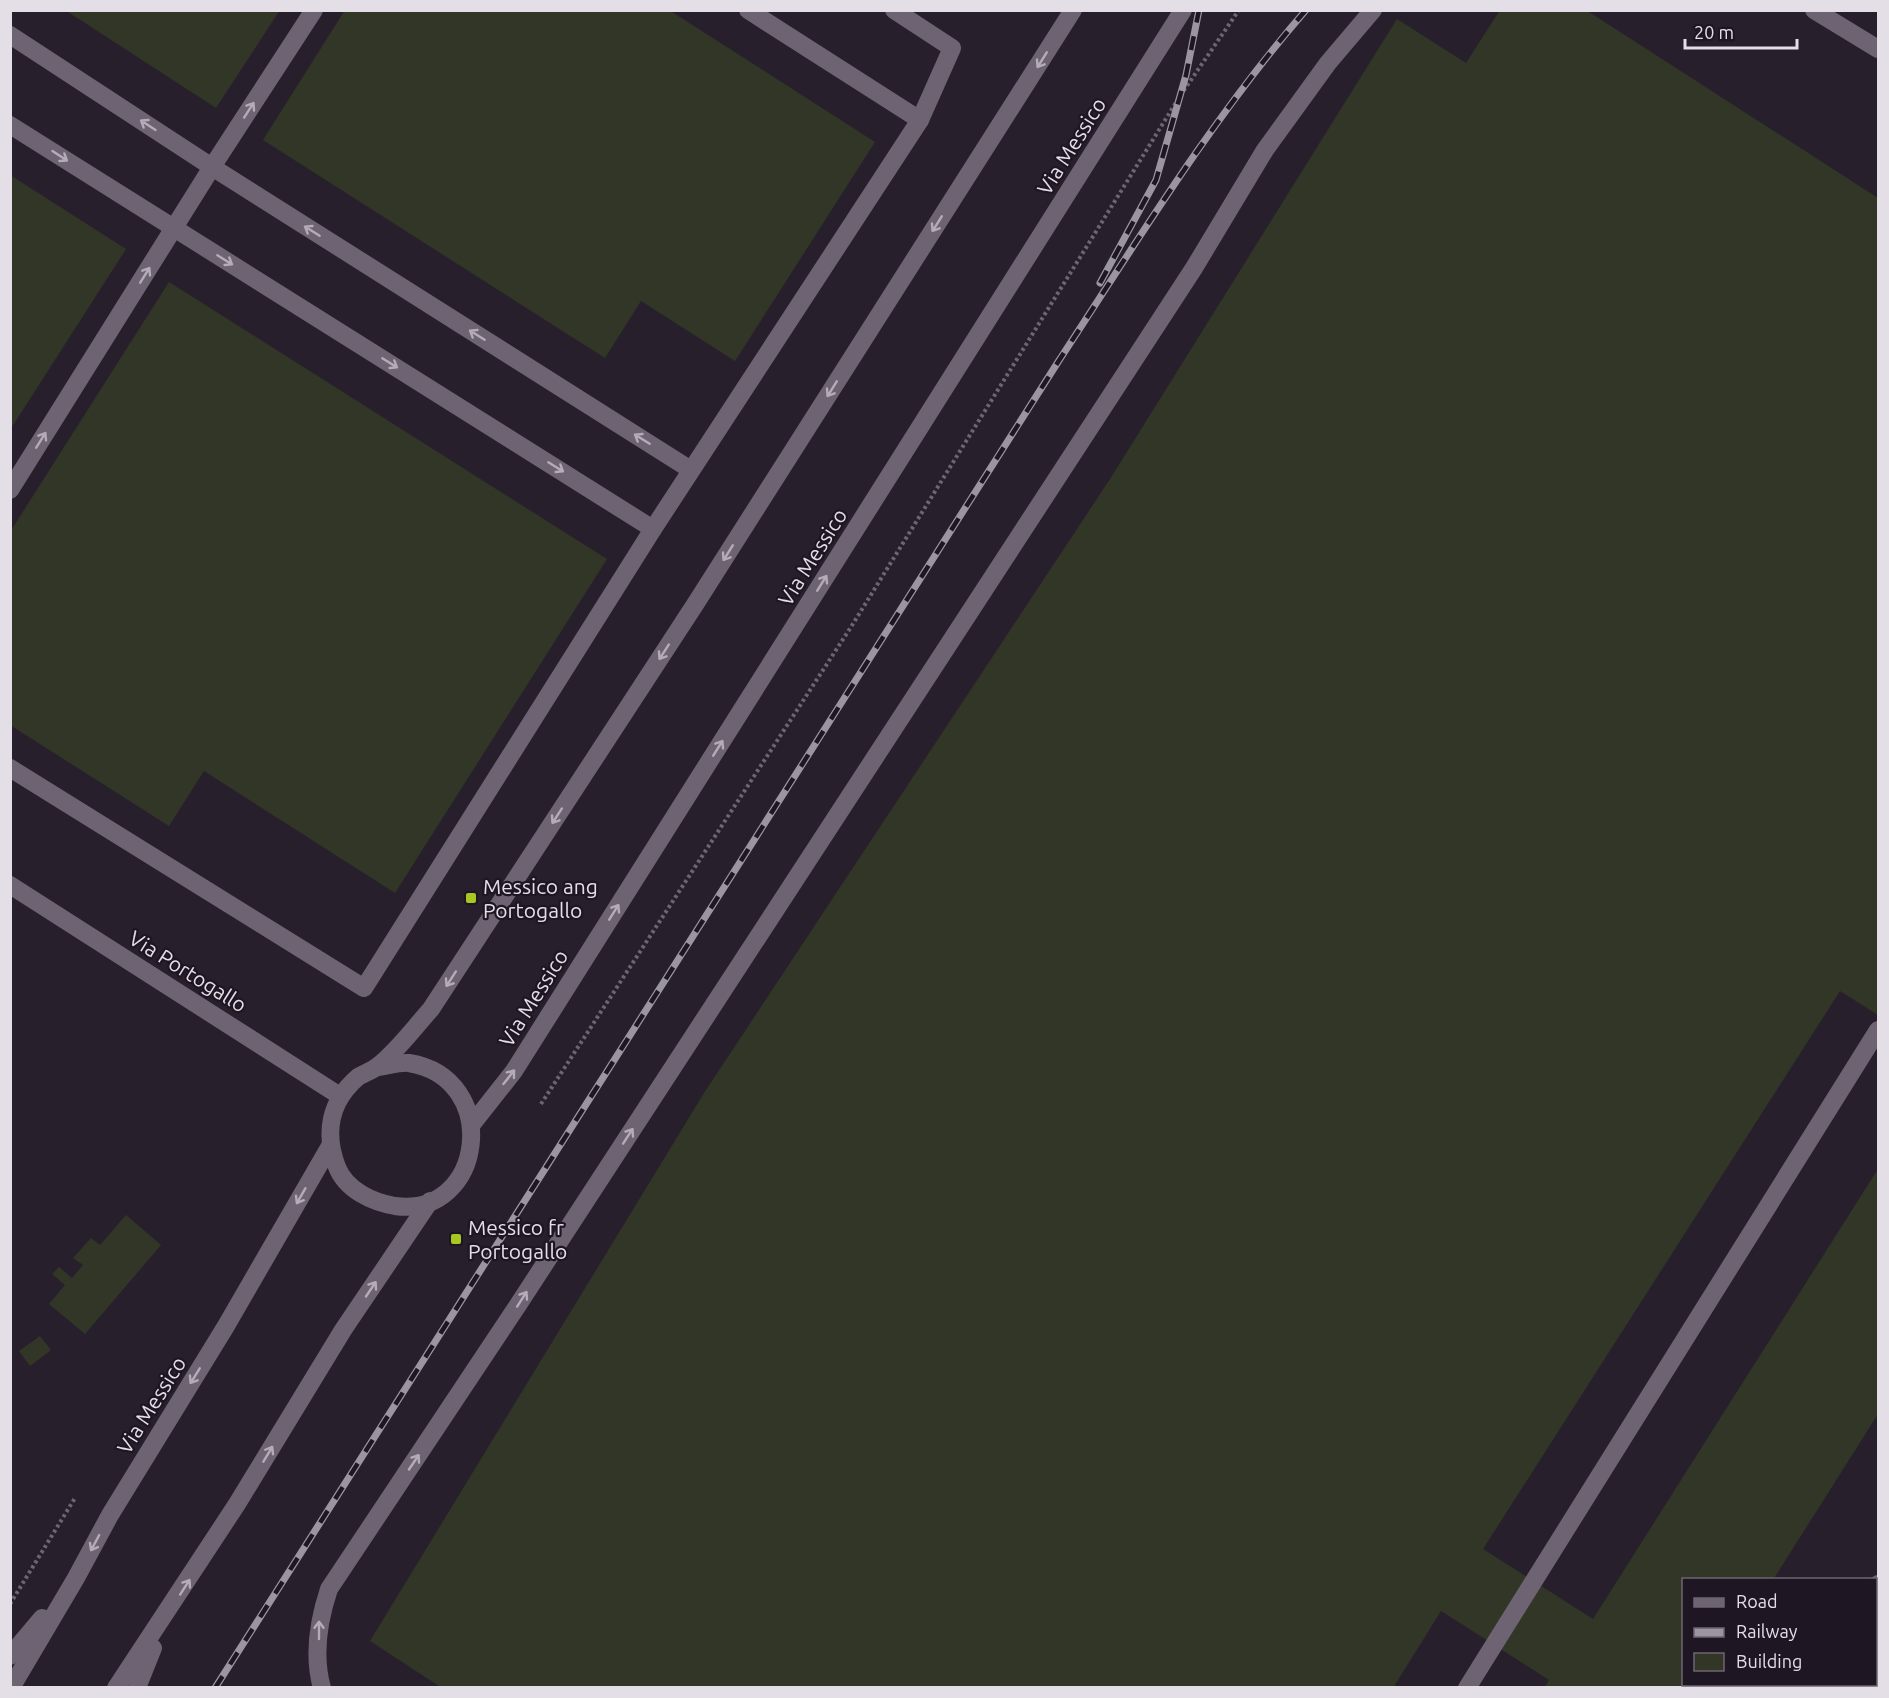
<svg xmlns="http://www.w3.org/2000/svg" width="1889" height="1698" font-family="Ubuntu,sans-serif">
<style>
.building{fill:#323627}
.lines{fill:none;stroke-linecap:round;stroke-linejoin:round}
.path{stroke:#6d6671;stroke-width:4;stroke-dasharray:3 3;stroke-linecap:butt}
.minor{stroke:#6d6372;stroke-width:18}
.rail-casing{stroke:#9b959f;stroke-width:7}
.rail{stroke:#1e1622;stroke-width:4.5;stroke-dasharray:14;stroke-linecap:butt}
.oneway{stroke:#b4adb8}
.poi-dot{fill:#a6c820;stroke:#1e1622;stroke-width:2}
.labels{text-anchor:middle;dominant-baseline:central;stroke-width:4.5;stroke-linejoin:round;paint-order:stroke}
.street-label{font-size:21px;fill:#e4dee7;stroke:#1e1622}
.poi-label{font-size:21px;fill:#e4dee7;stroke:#1e1622;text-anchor:start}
</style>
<rect width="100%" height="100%" fill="#271f2c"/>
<g class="building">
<polygon points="65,10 280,10 216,108"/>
<polygon points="345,10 669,10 875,142 735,361 641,301 605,358 263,140"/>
<polygon points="1500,10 1586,10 1878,198 1878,1015 1840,991 1483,1549 1593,1619 1878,1169 1878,1414 1773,1580 1684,1580 1684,1684 1707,1684 1705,1688 1544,1688 1549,1680 1441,1611 1393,1688 442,1688 370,1641 704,1093 1110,479 1397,19 1466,63"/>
<polygon points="10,175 126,249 10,430"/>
<polygon points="169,282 607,559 395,893 204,771 169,826 10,725 10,532"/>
<polygon points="126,1215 161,1245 85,1334 49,1304 65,1285 52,1274 59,1267 72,1278 83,1265 73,1258 91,1238 100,1245"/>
<polygon points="40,1336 51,1350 30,1366 19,1351"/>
</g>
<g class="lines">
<g class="path">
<polyline points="541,1104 851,627 1180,96 1239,10"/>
<polyline points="10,1604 75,1498"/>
</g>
<g class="minor">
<polyline points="748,10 920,120"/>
<polyline points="1814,10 1878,49"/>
<polyline points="10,35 212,167 691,470"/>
<polyline points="10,125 653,529"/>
<polyline points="10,490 212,167 314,10"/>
<polyline points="10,768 364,988 653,529 920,120 952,48 894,10"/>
<polyline points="10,885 340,1096"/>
<path d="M378 1067C387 1066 400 1062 409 1063 502 1078 485 1218 395 1206 372 1202 346 1190 337 1167 324 1133 330 1101 358 1077 364 1073 372 1071 378 1066 398 1050 414 1028 431 1009L696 603 1073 10"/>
<polyline points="473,1123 514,1071 1183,10"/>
<polyline points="1876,1589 1878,1584"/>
<polyline points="10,1656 42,1618"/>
<polyline points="11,1688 76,1578 110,1515 226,1326 330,1146"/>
<polyline points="116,1688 237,1504 343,1330 430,1201"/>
<polyline points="137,1688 153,1648"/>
<path d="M322 1688C313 1656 319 1619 329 1589L518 1305 1194 268 1265 150 1328 63 1373 10"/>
<polyline points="1467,1688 1878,1030"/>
<polyline points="1813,1688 1815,1684"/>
</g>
<defs>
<g id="rail">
<polyline points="1100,283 1156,180 1186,75 1199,10"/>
<path d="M215 1688 1058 362C1136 243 1212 118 1306 10"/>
</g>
</defs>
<use href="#rail" class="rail-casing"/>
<use href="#rail" class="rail"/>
</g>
<defs><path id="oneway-shaft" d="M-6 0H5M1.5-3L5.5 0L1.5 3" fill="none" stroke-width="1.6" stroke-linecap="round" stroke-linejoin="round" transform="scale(1.5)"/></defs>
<g class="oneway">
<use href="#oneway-shaft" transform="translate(1042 60) rotate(122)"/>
<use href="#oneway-shaft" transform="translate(249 110) rotate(-57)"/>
<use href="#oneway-shaft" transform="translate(148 125) rotate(-147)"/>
<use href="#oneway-shaft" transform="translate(60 156) rotate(33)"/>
<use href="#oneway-shaft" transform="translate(937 224) rotate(122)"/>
<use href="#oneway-shaft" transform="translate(312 231) rotate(-148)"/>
<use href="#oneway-shaft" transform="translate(225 260) rotate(32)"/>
<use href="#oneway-shaft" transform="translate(145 275) rotate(-58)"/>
<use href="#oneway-shaft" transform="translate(477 335) rotate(-148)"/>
<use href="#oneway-shaft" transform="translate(390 363) rotate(32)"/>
<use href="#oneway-shaft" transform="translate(832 389) rotate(122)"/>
<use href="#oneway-shaft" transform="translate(642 439) rotate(-148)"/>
<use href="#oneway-shaft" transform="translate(41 440) rotate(-58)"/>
<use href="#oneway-shaft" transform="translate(556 467) rotate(32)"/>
<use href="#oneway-shaft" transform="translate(728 553) rotate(122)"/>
<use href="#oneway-shaft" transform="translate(822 583) rotate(-58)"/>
<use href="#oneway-shaft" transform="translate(664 652) rotate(123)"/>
<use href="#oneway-shaft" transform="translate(718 748) rotate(-58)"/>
<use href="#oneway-shaft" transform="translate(557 816) rotate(123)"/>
<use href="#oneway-shaft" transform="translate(614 912) rotate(-58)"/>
<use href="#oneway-shaft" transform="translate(451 979) rotate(123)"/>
<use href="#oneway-shaft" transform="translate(509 1077) rotate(-52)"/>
<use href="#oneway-shaft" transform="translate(628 1136) rotate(-57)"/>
<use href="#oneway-shaft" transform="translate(301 1196) rotate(120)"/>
<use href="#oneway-shaft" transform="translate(371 1289) rotate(-56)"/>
<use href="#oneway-shaft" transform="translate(522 1299) rotate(-57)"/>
<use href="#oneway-shaft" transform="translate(195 1376) rotate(122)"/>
<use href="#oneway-shaft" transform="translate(268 1454) rotate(-59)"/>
<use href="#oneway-shaft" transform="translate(414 1462) rotate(-56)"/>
<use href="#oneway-shaft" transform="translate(95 1543) rotate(118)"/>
<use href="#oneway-shaft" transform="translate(185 1587) rotate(-57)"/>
<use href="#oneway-shaft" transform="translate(319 1630) rotate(-90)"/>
</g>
<g class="poi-dot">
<rect x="465" y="892" width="12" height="12" rx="3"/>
<rect x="450" y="1233" width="12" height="12" rx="3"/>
</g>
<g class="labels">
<g class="street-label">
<text transform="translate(1071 146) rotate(-58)">Via Messico</text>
<text transform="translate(812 557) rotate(-58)">Via Messico</text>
<text transform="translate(188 971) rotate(32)">Via Portogallo</text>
<text transform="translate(533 998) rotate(-58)">Via Messico</text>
<text transform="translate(151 1405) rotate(-58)">Via Messico</text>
</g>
<g class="poi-label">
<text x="483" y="886">Messico ang<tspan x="483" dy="24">Portogallo</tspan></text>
<text x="468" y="1227">Messico fr<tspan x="468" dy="24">Portogallo</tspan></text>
</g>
</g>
<rect width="1889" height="1698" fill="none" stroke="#e4dee7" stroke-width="24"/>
<rect x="1682" y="1578" width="195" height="108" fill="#1e1622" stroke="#6d6671" stroke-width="1.5"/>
<rect x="1694" y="1598" width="30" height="9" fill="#6d6372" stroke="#6d6671" stroke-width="1.5"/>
<text x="1736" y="1608" font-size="18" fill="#e4dee7">Road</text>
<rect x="1694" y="1628" width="30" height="9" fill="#9b959f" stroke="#6d6671" stroke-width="1.5"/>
<text x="1736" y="1638" font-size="18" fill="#e4dee7">Railway</text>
<rect x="1694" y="1653" width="30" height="18" fill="#323627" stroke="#6d6671" stroke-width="1.5"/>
<text x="1736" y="1668" font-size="18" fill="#e4dee7">Building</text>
<path d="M1685 39v9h112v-9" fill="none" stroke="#e4dee7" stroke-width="3"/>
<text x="1694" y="39" font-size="18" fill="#e4dee7" stroke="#1e1622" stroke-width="4.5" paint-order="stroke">20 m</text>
</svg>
